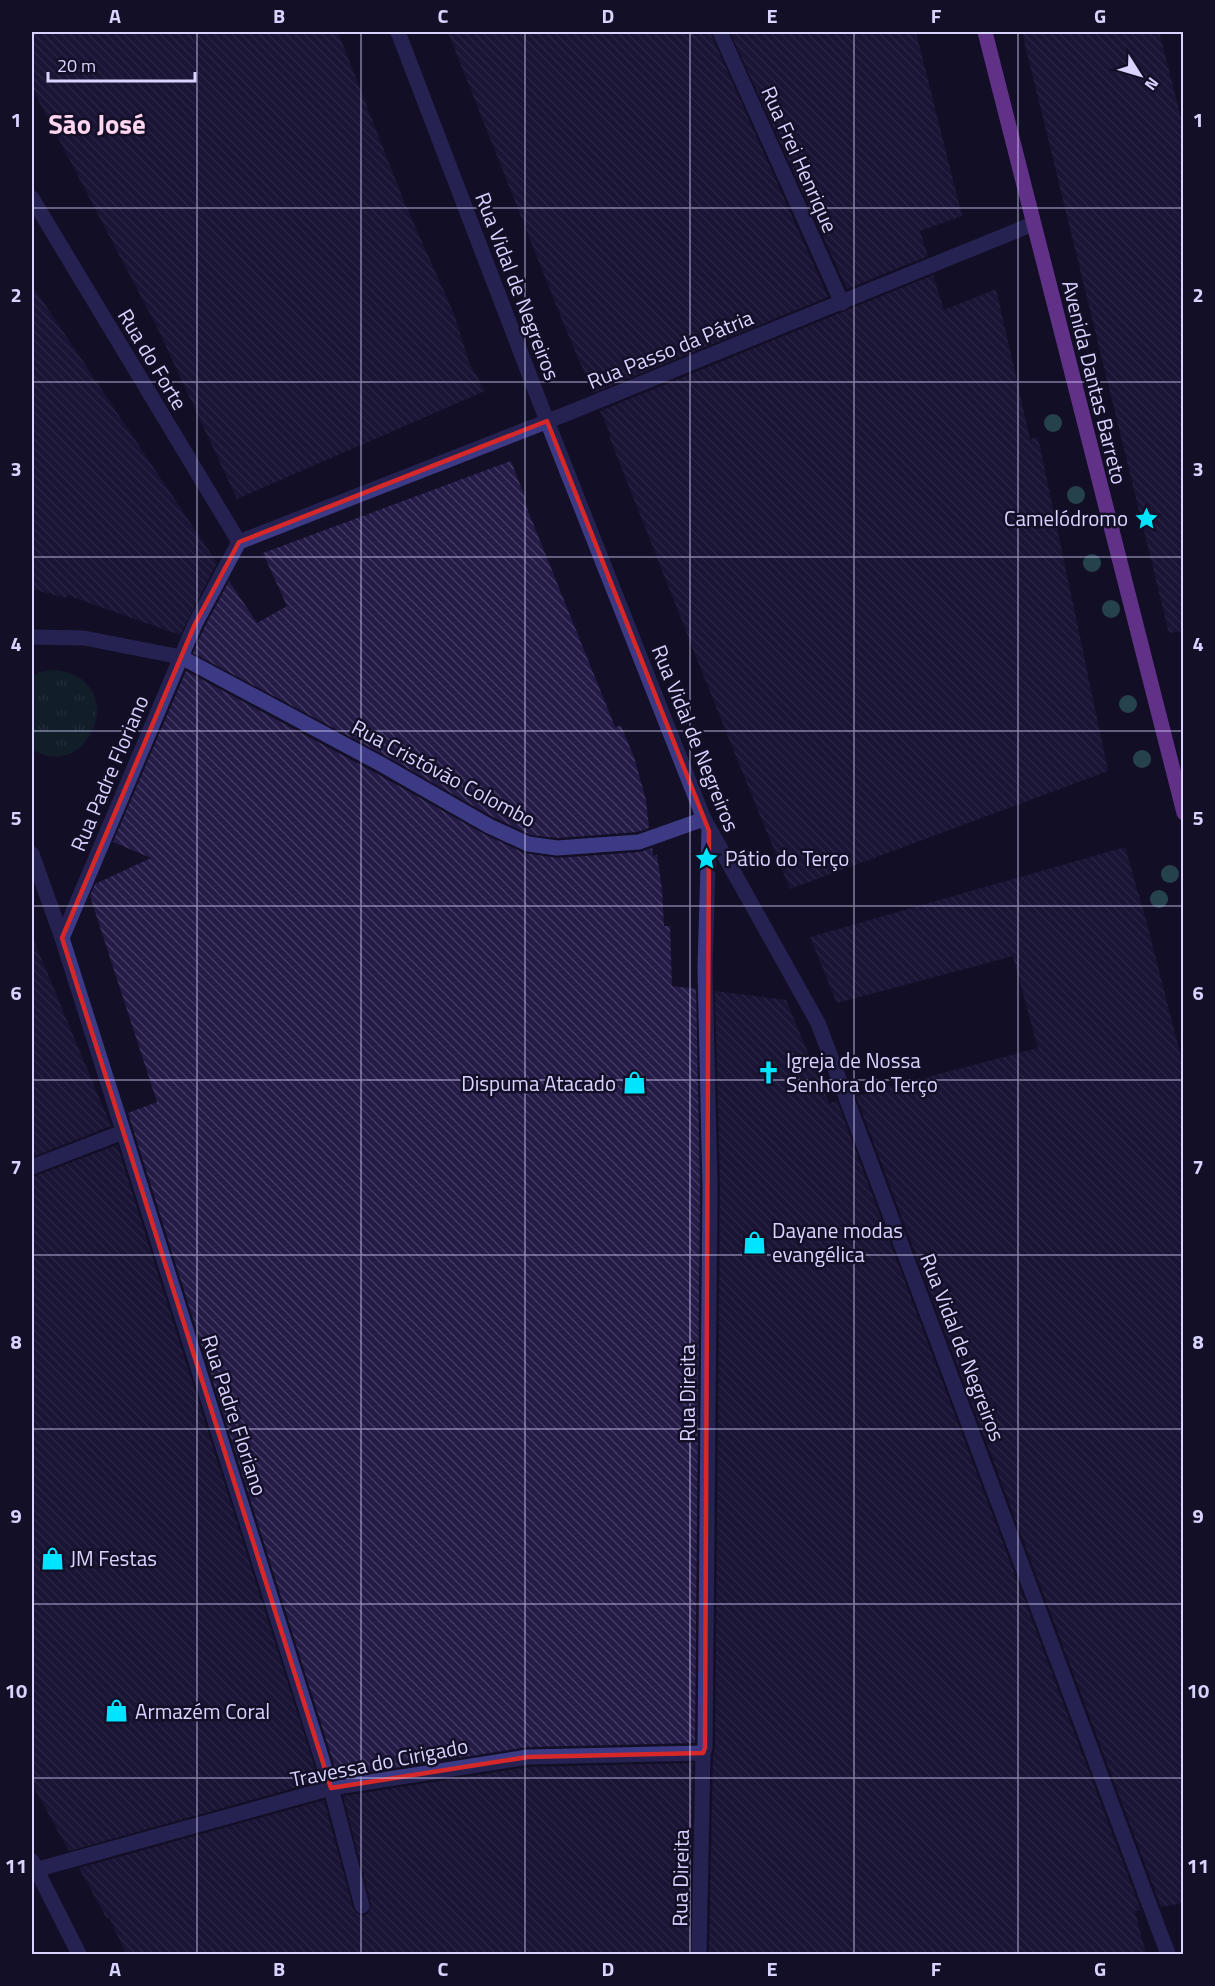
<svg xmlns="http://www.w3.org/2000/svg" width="1215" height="1986" font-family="'Titillium Web',sans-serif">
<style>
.park{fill:url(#park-tufts)}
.building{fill:url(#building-back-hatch)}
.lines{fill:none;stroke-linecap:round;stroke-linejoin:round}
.minor{stroke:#3d3a85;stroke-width:15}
.major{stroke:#c25bff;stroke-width:15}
.tree{fill:#3d827b}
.marked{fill:none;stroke:#d62828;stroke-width:4.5;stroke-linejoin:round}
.grid{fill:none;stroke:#d9d4ff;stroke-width:1.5;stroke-opacity:0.55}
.labels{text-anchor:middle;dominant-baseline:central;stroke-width:5;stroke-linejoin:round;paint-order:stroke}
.street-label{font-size:21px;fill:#d9d4ff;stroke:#130f26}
.poi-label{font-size:21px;fill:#d9d4ff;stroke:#130f26;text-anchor:start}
.district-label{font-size:27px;font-weight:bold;fill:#ffd6f0;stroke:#130f26}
.neatline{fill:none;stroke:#d9d4ff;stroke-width:2}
.grid-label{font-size:20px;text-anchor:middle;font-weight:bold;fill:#d9d4ff}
</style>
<defs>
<pattern id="park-tufts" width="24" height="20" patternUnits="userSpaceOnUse" patternTransform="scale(1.5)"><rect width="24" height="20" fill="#12302f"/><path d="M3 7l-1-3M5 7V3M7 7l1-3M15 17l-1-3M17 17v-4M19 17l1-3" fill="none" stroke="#344d4e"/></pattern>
<pattern id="building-back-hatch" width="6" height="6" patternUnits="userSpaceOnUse" patternTransform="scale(1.5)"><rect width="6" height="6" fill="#241b47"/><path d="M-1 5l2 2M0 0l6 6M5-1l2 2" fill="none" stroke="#433b63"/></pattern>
</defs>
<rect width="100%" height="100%" fill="#130f26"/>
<path class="park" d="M54 670C133 678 89 786 32 749V677L40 672Z"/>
<g class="building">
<polygon points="32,32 338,32 403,199 454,314 469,362 485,391 237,499 157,327 32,88"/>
<polygon points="448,32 710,32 828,297 593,393 560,315"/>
<polygon points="730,32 916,32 962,216 920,231 928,256 847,289"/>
<polygon points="1022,32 1159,32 1184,129 1184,631 1169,633"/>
<polygon points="933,275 944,310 996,289 1030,439 1038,437 1108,771 790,889 714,702 609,436 611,436 600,411"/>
<polygon points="32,285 217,563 180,635 67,595 66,598 32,589"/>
<polygon points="511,461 526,500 524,501 615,727 621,726 634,757 646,800 649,828 637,832 557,838 531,835 493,817 384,755 193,653 204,628 229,581 257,623 287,606 263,553"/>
<polygon points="186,671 374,772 484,834 524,853 558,858 640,852 652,848 653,856 657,855 662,889 664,926 670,926 672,986 696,989 700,1187 695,1743 527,1747 338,1777 128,1113 157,1102 90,896 95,884 151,858 113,842"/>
<polygon points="1125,847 1145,916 1184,1069 1184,1903 1161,1907 856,1096 1038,1048 1013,956 837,1003 810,937"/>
<polygon points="32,936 111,1126 32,1157"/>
<polygon points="715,991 786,1000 829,1103 837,1101 1141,1910 1135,1911 1146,1954 709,1954 713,1755 715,1748 720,1187"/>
<polygon points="117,1145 319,1781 69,1851 32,1784 32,1177"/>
<polygon points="693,1763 689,1954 126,1954 109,1917 107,1919 79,1868 324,1800 353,1908 356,1913 364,1916 369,1912 371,1904 343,1796 529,1767"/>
</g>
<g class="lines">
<g class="minor">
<polyline points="398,32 547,421 704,819 818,1023 1168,1954"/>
<polyline points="720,32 842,303"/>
<polyline points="32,198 239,542"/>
<polyline points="32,637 84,638 181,657 379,763 489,826 528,844 557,848 639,842 704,819"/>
<polyline points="32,854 62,938 331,1788 362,1906"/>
<polyline points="62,938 195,624 239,542 571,412 1033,224"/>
<polyline points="32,1167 123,1132"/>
<polyline points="32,1861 79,1954"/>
<polyline points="35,1870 331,1788 528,1757 703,1753"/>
<polyline points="699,1954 703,1753 705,1748 710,1187 705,969 709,831"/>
</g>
<polyline class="major" points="985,32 1184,813"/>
</g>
<g class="tree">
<circle cx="1053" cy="423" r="9"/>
<circle cx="1076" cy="495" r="9"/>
<circle cx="1092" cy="563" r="9"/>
<circle cx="1111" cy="609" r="9"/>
<circle cx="1128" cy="704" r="9"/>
<circle cx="1142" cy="759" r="9"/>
<circle cx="1170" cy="874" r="9"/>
<circle cx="1159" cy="899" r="9"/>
</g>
<path d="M0 0H1215V1986H0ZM547 421 709 831 705 1748 703 1753 528 1757 331 1788 62 938 195 624 239 542Z" fill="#130f26" fill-opacity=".55" fill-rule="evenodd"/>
<path class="marked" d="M547 421 709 831 705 1748 703 1753 528 1757 331 1788 62 938 195 624 239 542Z"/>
<path class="grid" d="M197 32V1954M361 32V1954M525 32V1954M690 32V1954M854 32V1954M1018 32V1954M32 208H1184M32 382H1184M32 557H1184M32 731H1184M32 906H1184M32 1080H1184M32 1255H1184M32 1429H1184M32 1604H1184M32 1778H1184"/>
<defs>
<symbol id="sight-bare" viewBox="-9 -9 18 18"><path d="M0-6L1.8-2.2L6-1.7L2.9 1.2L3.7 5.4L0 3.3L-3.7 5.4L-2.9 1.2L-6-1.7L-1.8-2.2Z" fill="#00e5ff" stroke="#130f26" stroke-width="2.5" paint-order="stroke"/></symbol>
<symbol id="church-bare" viewBox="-9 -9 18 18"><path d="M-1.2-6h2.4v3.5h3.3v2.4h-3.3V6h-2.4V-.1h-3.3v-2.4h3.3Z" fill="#00e5ff" stroke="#130f26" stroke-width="2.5" paint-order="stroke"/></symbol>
<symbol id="shop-bare" viewBox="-9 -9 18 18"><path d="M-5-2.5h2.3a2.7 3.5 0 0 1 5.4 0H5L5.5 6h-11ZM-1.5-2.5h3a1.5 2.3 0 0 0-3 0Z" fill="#00e5ff" stroke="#130f26" stroke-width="2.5" paint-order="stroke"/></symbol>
</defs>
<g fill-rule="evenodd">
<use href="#sight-bare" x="1130" y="502" width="33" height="33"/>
<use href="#sight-bare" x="690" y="842" width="33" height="33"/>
<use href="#church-bare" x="752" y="1056" width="33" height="33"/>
<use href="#shop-bare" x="618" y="1066" width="33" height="33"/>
<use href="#shop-bare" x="738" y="1226" width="33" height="33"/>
<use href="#shop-bare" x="36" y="1542" width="33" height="33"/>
<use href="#shop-bare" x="100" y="1694" width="33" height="33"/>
</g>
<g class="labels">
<g class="street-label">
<text transform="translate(800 159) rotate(66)">Rua Frei Henrique</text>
<text transform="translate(518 286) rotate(69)">Rua Vidal de Negreiros</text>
<text transform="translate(670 349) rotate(-22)">Rua Passo da Pátria</text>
<text transform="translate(153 359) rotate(59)">Rua do Forte</text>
<text transform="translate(1095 382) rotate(76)">Avenida Dantas Barreto</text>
<text transform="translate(696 738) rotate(68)">Rua Vidal de Negreiros</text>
<text transform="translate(109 773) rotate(-67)">Rua Padre Floriano</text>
<text transform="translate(444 773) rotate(28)">Rua Cristóvão Colombo</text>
<text transform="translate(963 1347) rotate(69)">Rua Vidal de Negreiros</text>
<text transform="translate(687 1393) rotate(-90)">Rua Direita</text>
<text transform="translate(235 1415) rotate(72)">Rua Padre Floriano</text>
<text transform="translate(379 1762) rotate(-11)">Travessa do Cirigado</text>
<text transform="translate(680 1878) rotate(-89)">Rua Direita</text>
</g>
<g class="poi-label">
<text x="1128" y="518" text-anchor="end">Camelódromo</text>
<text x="725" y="858">Pátio do Terço</text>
<text x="786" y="1060">Igreja de Nossa<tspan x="786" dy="24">Senhora do Terço</tspan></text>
<text x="616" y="1083" text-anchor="end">Dispuma Atacado</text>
<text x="772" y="1230">Dayane modas<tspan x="772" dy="24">evangélica</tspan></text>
<text x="70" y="1558">JM Festas</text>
<text x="135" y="1711">Armazém Coral</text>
</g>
<g class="district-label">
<text x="97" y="123">São José</text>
</g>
</g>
<rect width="1215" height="1986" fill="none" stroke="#130f26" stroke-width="66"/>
<g transform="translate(1140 75) rotate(127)" stroke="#130f26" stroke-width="4.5" paint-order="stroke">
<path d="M0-4.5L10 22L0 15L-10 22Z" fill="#d9d4ff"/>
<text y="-9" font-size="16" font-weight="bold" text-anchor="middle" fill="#d9d4ff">N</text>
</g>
<path d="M48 72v9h147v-9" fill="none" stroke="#d9d4ff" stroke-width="3"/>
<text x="57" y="72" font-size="18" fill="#d9d4ff" stroke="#130f26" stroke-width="4.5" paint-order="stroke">20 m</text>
<rect x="33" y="33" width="1149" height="1920" class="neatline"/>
<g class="grid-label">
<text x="115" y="23">A</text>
<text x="279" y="23">B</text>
<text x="443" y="23">C</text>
<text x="608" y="23">D</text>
<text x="772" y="23">E</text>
<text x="936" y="23">F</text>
<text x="1100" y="23">G</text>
<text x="16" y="127">1</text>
<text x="1198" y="127">1</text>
<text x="16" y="302">2</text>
<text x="1198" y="302">2</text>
<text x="16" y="476">3</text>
<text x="1198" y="476">3</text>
<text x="16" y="651">4</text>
<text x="1198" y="651">4</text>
<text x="16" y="825">5</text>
<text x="1198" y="825">5</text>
<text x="16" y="1000">6</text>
<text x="1198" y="1000">6</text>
<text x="16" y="1174">7</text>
<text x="1198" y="1174">7</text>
<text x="16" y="1349">8</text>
<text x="1198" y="1349">8</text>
<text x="16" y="1523">9</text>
<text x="1198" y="1523">9</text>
<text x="16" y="1698">10</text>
<text x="1198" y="1698">10</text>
<text x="16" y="1873">11</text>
<text x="1198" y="1873">11</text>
<text x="115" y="1976">A</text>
<text x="279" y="1976">B</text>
<text x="443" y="1976">C</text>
<text x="608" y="1976">D</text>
<text x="772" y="1976">E</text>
<text x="936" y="1976">F</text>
<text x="1100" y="1976">G</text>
</g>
</svg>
